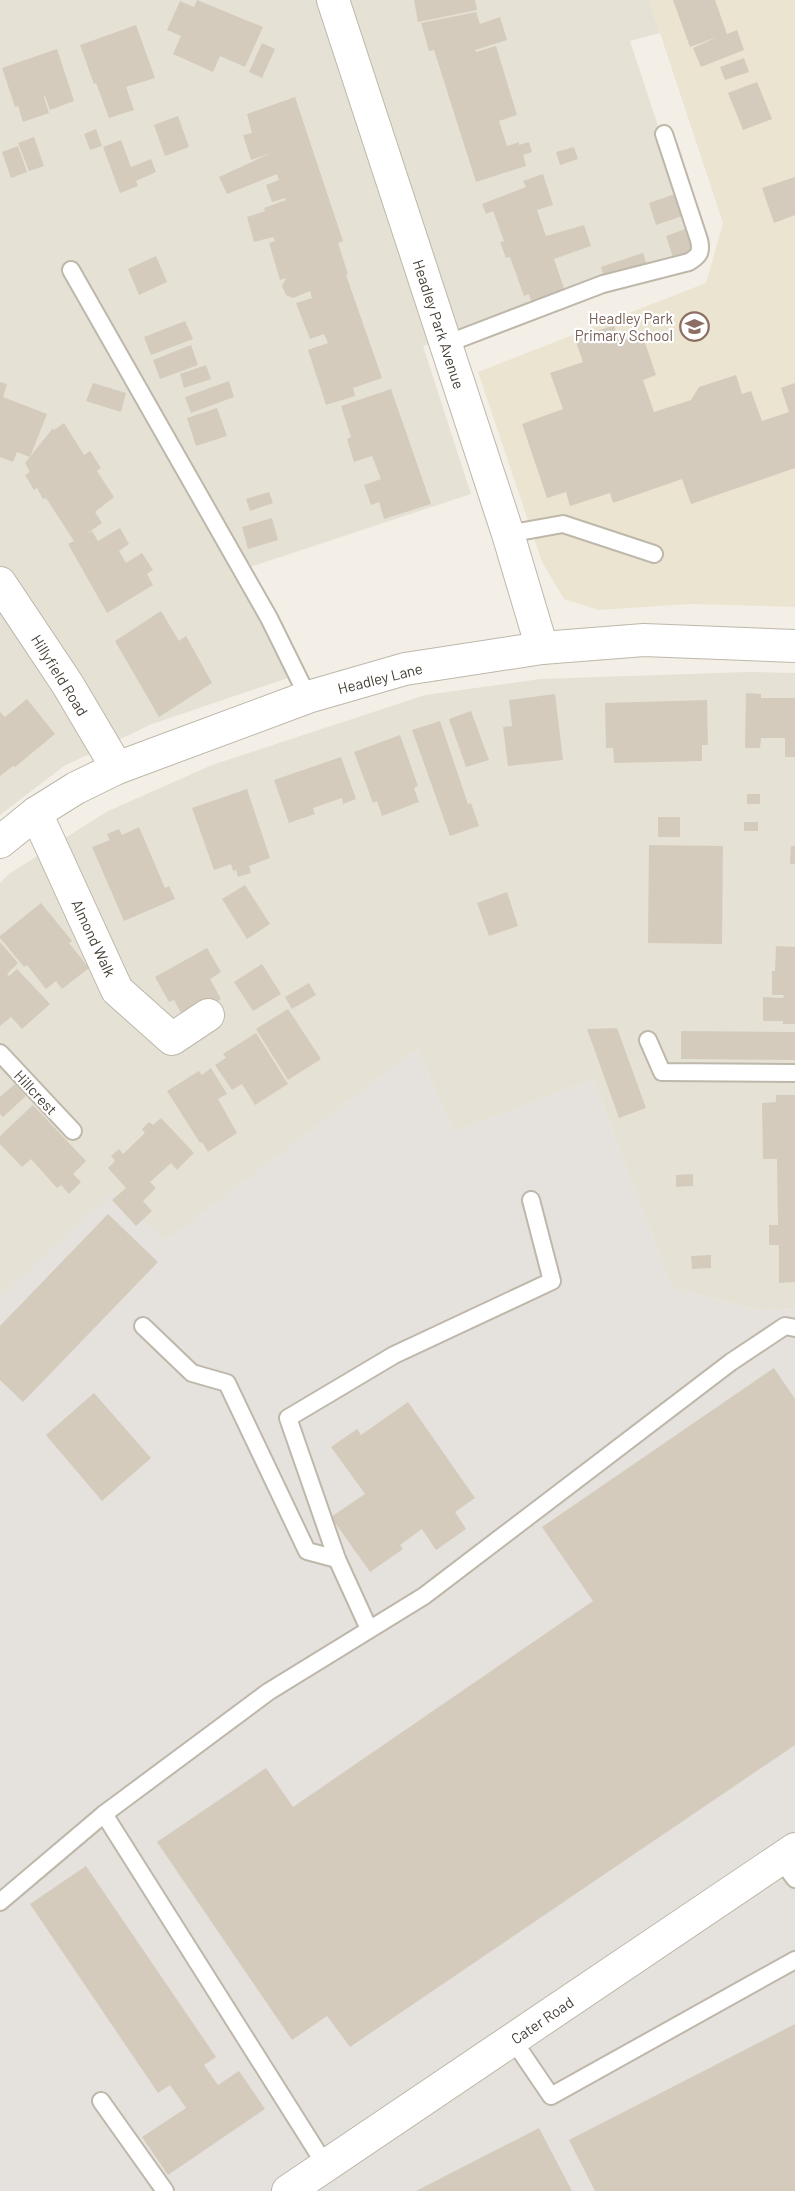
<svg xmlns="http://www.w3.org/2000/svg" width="795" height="2191" font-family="Barlow,sans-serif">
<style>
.residential{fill:#e6e1d5}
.industrial{fill:#e5e1dc}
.education{fill:#ebe4d1}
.building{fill:#d4cbbd}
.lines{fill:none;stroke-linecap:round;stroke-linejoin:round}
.service-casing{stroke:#beb7aa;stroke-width:20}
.minor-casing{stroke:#beb7aa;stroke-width:34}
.service{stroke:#fff;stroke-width:16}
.minor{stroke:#fff;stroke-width:32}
.labels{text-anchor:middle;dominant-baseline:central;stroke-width:4.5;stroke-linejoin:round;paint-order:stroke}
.education-label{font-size:15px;fill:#785e54;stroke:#fff;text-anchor:end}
.street-label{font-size:15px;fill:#453f36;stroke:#fff}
</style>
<rect width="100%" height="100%" fill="#f3efe7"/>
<g class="residential">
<polygon points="0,0 649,0 660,33 630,41 699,250 423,346 471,494 235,572 291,677 152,724 64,766 0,815"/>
<polygon points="747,672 795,673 795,1309 761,1311 672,1288 593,1079 454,1132 417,1049 166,1241 113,1193 0,1297 0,883 9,874 106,812 212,765 425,695 540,679"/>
</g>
<polygon class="industrial" points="417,1049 454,1132 593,1079 672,1288 760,1311 795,1309 795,2191 0,2191 0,1297 113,1192 166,1241"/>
<polygon class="education" points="649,0 795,0 795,607 690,604 599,610 564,599 542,562 478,372 706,283 723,223"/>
<g class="building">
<polygon points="197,0 263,27 245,67 220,56 213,72 173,54 181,36 167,30 180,1 194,7"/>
<polygon points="414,0 475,0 477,10 418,22"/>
<polygon points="673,0 715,0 727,34 737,30 744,50 701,67 693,48 717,37 690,47"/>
<polygon points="476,12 480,24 500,17 507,40 475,50 476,52 496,46 517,115 499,121 507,146 519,142 519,145 529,142 532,152 523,155 526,166 476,182 434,50 429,51 421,23"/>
<polygon points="136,25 155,78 126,87 134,110 109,118 96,83 94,84 80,45"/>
<polygon points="262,43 275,49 262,78 249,72"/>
<polygon points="57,49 74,101 50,110 45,96 44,97 49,113 23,122 18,106 15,107 2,68"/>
<polygon points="744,58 749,72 725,80 720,67"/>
<polygon points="757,82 772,119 743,130 728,93"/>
<polygon points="295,97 343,241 338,243 348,274 346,275 382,378 353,388 355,396 326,405 308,350 328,343 324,334 310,339 296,303 312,298 310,291 293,298 286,295 282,286 286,278 280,280 269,243 275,241 273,237 254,242 247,217 265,211 264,208 286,200 285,198 272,202 266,185 279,180 277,174 227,194 219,177 271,153 251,160 243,135 252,133 247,114"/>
<polygon points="178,116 189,147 165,156 154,125"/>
<polygon points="96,129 102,146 90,150 84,134"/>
<polygon points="34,137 44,166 29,171 18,143"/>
<polygon points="121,140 131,167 151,159 156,172 136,181 138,186 120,193 103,147"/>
<polygon points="18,146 27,172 11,178 2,152"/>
<polygon points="574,147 578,159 560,165 556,152"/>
<polygon points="543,174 553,205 537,210 546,236 584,225 591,246 554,259 567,297 533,308 529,294 524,296 510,257 506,258 500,242 504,241 493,211 486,214 482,204 526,187 523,181"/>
<polygon points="795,177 795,215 774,223 762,188"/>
<polygon points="678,193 685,215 656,225 649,203"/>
<polygon points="688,228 698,254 674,261 666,236"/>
<polygon points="643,253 648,268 606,283 601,267"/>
<polygon points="156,256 167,282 139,295 128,269"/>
<polygon points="185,321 193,339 151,355 144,337"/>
<polygon points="614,325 619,341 642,334 656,375 643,380 654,412 691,400 699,387 736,375 742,394 751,391 762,421 789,412 781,388 795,383 795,468 691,504 682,479 613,503 610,493 570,506 566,492 547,498 522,424 563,409 550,373 583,362 575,339"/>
<polygon points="191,345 198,365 160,379 153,360"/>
<polygon points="206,365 211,379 184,388 180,374"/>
<polygon points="229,381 234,397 191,413 185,397"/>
<polygon points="0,382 7,384 3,397 47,414 30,457 17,452 13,462 0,457"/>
<polygon points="93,383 126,393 121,412 86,401"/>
<polygon points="391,389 431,504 384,519 379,502 371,505 364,485 381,479 372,456 354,462 347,439 351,437 341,406"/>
<polygon points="217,408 227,436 196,446 187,418"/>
<polygon points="64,423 84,455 90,451 101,468 85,479 97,471 114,497 95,512 102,523 86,534 92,531 98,541 120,528 129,544 119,551 126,563 142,553 153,570 147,574 153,585 107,613 68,544 74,541 46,498 43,499 37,488 34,490 25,475 30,472 25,463 53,428 54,430"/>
<polygon points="269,492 273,503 250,511 246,499"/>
<polygon points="272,518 278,540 248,549 242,527"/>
<polygon points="161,611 179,641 186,636 212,683 159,717 115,641"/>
<polygon points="746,693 761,694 761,698 795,698 795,757 785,757 785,738 761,738 760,748 745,748"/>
<polygon points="555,694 563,760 508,766 503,727 512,726 509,700"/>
<polygon points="27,699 55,734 15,767 13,766 0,776 0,712 5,717"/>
<polygon points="707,700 708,745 702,745 702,761 614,763 613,748 606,748 605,703"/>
<polygon points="471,711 489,760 466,767 449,719"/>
<polygon points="440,721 468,804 471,803 479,826 450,836 412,730"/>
<polygon points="400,735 418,786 414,788 419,802 382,816 377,801 373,803 354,752"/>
<polygon points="341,757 356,799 343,804 342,798 313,808 315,814 289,823 274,780"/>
<polygon points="247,789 270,858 249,866 251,873 238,877 236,870 233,871 231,864 214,870 192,808"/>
<rect x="747" y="794" width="13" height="10"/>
<rect x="658" y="817" width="22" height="20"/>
<rect x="744" y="822" width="14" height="9"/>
<polygon points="139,827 165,888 169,886 175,899 124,921 92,847 110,840 107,834 119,829 122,835"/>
<polygon points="649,845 723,846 722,944 648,943"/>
<polygon points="791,846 795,846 795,864 790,864"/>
<polygon points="245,885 270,924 247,939 222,899"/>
<polygon points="507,892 518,926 489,936 477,903"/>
<polygon points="41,903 72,941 69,943 89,968 62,989 56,981 46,989 27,965 24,967 0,938 0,936"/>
<polygon points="0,942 18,963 7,974 9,976 17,969 50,1004 22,1029 11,1017 0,1026"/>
<polygon points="776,946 795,947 795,1024 783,1024 783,1021 763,1021 763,997 783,998 784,995 772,995 772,971 775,971"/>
<polygon points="207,948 221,972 210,979 221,999 185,1020 174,1000 169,1002 155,977"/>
<polygon points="262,964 281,994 253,1011 234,982"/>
<polygon points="309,983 316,995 292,1009 285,997"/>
<polygon points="288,1009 321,1059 288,1080 256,1029"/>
<polygon points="617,1028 646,1108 619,1118 587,1029"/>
<polygon points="681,1031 795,1032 795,1060 681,1059"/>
<polygon points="256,1033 288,1084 255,1105 242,1084 232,1090 215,1065 226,1058 223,1054"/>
<polygon points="211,1068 227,1094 218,1099 237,1133 208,1152 202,1142 200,1143 167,1091 199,1071 202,1075"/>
<polygon points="15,1084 26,1096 3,1117 0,1114 0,1097"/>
<polygon points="776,1095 795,1095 795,1282 779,1283 779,1245 769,1245 769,1225 778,1225 777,1159 763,1159 762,1103 776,1102"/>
<polygon points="33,1105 86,1161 73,1174 81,1182 69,1194 61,1185 57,1188 31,1159 22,1167 0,1144 0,1136"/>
<polygon points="161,1118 194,1153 177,1170 171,1163 150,1182 156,1188 143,1201 152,1211 136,1226 112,1200 126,1188 108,1168 115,1161 111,1156 119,1149 123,1154 145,1133 142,1129 149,1122 153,1125"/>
<polygon points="693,1174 693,1186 676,1187 676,1175"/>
<polygon points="108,1214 158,1262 23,1402 0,1380 0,1326"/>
<polygon points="711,1255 711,1268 692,1269 691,1256"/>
<polygon points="774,1368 795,1399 795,1745 350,2047 327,2016 292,2040 157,1842 266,1768 293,1807 593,1601 542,1527"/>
<polygon points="94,1393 151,1458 102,1501 46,1435"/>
<polygon points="408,1402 475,1498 455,1512 466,1529 436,1550 422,1529 400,1545 403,1549 370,1572 331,1517 365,1494 331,1447 357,1429 361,1435"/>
<polygon points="86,1866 216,2057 204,2065 218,2085 239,2071 265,2109 168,2175 142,2137 186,2108 170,2085 158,2093 30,1904"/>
<polygon points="795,2024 795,2191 595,2191 569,2140"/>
<polygon points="539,2128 572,2191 416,2191"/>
</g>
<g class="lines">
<defs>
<g id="service">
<polyline points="71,270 269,618 308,697"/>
<path d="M446 344 603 284 689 262C699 256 702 252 699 240L664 134"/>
<polyline points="508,534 563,524 654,554"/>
<polyline points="648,1040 662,1072 795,1073"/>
<polyline points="0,1053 73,1131"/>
<polyline points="143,1326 192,1373 227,1383 307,1551 337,1559"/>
<polyline points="369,1629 337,1559 288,1418 394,1355 552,1281 531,1200"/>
<polyline points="104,1814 326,2166"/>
<polyline points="780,1859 795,1879"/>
<polyline points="0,1902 104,1814 268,1692 424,1596 731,1362 785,1326 795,1328"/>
<polyline points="513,2040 551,2096 795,1960"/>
<polyline points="101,2101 165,2191"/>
</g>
<g id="minor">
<polyline points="333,0 508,534 542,648"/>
<polyline points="0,583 68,685 117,768"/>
<polyline points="36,813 117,990 172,1039 208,1015"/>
<polyline points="0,842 36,813 76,788 117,768 308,697 405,669 542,648 644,640 795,646"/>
<polyline points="288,2191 795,1849"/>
</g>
</defs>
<use href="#service" class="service-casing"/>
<use href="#minor" class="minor-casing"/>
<use href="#service" class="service"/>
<use href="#minor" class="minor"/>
</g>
<defs>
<symbol id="school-ring" viewBox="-11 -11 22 22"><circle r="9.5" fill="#fff" stroke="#8d6e63" stroke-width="1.5"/><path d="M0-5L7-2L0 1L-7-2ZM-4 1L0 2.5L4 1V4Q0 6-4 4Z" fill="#8d6e63"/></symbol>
</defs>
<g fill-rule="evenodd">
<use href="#school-ring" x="678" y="310" width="33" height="33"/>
</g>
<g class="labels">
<g class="education-label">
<text x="673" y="318">Headley Park<tspan x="673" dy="17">Primary School</tspan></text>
</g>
<g class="street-label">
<text transform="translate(439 324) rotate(72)">Headley Park Avenue</text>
<text transform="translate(60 675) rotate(58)">Hillyfield Road</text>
<text transform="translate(380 678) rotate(-14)">Headley Lane</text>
<text transform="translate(94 938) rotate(65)">Almond Walk</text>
<text transform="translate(36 1092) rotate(47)">Hillcrest</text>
<text transform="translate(542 2020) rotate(-34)">Cater Road</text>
</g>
</g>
</svg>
